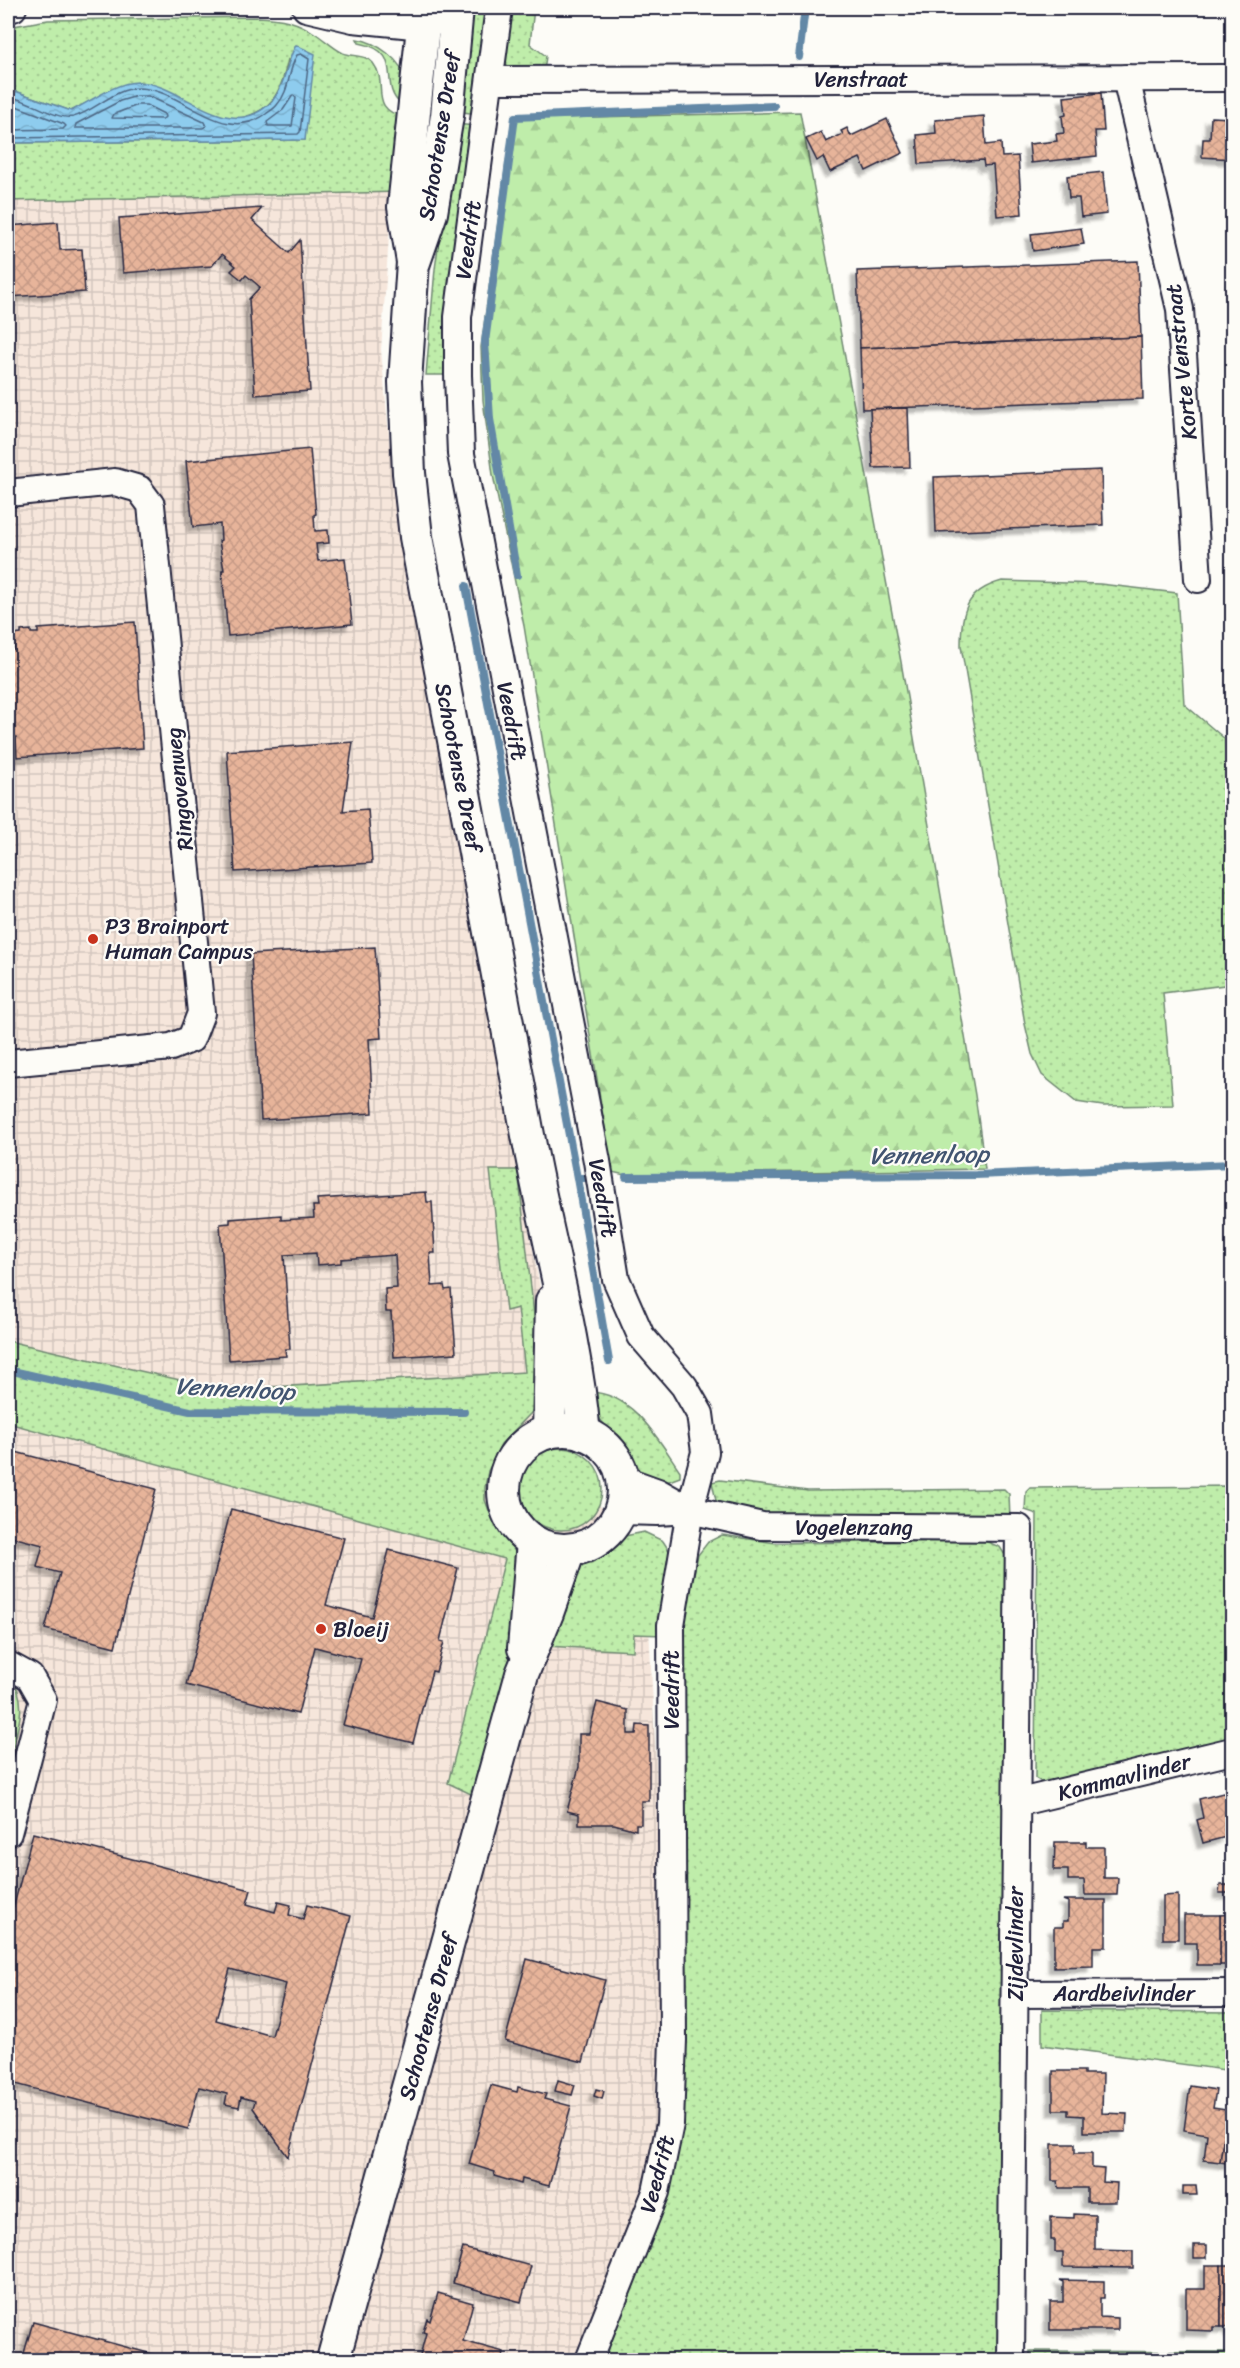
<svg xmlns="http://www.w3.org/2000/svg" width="1240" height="2368" font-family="Sriracha,sans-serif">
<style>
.industrial{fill:url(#industrial-grid)}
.grass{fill:url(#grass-dots);stroke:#708872;stroke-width:1.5}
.forest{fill:url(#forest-firs);stroke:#708872;stroke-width:1.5}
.water{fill:url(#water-waves);stroke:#6388a6;stroke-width:1.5}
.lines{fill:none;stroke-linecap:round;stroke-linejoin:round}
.shore{stroke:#4d6683;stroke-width:1.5}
.stream{stroke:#6388a6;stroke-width:8}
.building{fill:url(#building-cross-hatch);stroke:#22223b;stroke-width:1.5;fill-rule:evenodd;filter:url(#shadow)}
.minor-casing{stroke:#22223b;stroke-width:30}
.tertiary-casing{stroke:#22223b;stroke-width:36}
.minor{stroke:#fdfcf7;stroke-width:26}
.tertiary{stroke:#fdfcf7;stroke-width:32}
.poi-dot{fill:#c8321e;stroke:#fdfcf7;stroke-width:2}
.labels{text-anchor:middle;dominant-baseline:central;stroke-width:4.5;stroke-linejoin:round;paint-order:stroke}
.street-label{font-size:22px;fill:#22223b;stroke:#fdfcf7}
.poi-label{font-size:22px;fill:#22223b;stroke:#fdfcf7;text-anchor:start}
.water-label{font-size:24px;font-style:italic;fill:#425571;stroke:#fdfcf7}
</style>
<defs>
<pattern id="industrial-grid" width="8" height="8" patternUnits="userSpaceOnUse" patternTransform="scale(1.5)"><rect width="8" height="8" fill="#f6e6db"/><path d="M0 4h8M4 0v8" fill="none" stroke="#d3c5bd"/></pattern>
<pattern id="grass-dots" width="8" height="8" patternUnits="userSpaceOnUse" patternTransform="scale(1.5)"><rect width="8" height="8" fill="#bfedaa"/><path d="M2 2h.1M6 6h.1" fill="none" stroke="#a4cb93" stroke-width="1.8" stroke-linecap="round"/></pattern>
<pattern id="forest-firs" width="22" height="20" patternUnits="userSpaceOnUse" patternTransform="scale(1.5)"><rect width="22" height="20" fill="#bfedaa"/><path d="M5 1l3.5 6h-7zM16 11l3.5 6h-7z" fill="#a4cb93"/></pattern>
<pattern id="water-waves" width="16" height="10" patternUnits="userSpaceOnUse" patternTransform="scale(1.5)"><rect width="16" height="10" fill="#8eccee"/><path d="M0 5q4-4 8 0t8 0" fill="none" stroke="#7aafcd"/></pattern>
<pattern id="building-cross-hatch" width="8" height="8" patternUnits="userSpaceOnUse" patternTransform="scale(1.5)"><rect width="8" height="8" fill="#e7b49a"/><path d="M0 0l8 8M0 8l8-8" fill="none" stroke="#c69a86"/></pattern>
<filter id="shadow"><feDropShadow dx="-5.5" dy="5.5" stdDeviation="1.5" flood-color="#0004"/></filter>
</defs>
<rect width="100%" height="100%" fill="#fdfcf7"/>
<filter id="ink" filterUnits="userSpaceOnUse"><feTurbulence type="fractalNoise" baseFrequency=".0167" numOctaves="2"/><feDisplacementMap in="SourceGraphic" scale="12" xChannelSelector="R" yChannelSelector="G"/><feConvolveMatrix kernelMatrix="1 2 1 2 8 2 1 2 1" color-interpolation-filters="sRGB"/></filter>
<g filter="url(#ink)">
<polygon class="industrial" points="395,151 381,350 399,542 577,1483 645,1551 669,2012 655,2177 578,2360 8,2360 8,165"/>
<g class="grass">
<polygon points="469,8 491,8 477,114 456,111"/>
<polygon points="508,8 534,8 530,44 546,56 544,71 512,70 504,62"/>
<path d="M258 17C281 18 297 21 316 34 325 40 333 48 343 53 352 57 366 54 373 63 390 85 366 108 406 118L399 192 8 201V143L305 140 288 59C281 93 272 113 235 119L115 88 71 111 18 92 8 91V27L48 20Z"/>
<path d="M357 39C376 42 402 59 405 80 405 87 402 97 401 104 377 85 407 52 359 43Z"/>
<polygon points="455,124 475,126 450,375 426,375 435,269"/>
<path d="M1002 581 1100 584 1177 593 1184 704 1225 739 1232 854V984L1163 993 1173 1105 1103 1106 1076 1102 1042 1075 1032 1054 1025 1024 961 646C961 611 966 591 1002 581Z"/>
<polygon points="490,1170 518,1170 541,1379 538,1400 531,1413 501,1444 488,1471 485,1487 485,1500 494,1524 517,1554 512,1651 475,1796 448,1783 505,1559 8,1423 8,1341 224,1390 525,1372 518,1308 506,1311"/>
<path d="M590 1392C633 1393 658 1439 680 1471V1477L664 1483 641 1477 620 1443 593 1411Z"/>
<circle cx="561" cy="1489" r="41"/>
<polygon points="720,1480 808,1491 1004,1489 1009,1494 1010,1520 765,1522 723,1508 716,1501 712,1482"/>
<polygon points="1232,1486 1232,1740 1046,1785 1035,1778 1037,1514 1025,1510 1026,1492 1030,1488"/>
<polygon points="644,1532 663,1541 670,1552 663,1635 634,1634 633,1651 546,1646 580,1563 625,1536"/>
<polygon points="722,1535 776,1543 985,1541 1000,1547 1008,1560 1001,2360 601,2360 664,2204 684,1620 698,1555 708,1542"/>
<path d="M8 1673C32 1703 16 1731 8 1765Z"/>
<polygon points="1042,2010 1232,2012 1232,2071 1042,2045"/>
<polygon points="1030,2351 1232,2352 1232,2360 1030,2360"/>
</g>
<polygon class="forest" points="800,112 901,662 975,1095 985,1169 625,1175 612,1172 524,626 493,475 483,400 481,347 512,119"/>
<path class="water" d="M296 45 315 54 305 140 8 143V91L18 92 71 111C91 101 116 82 138 82 180 83 222 138 263 109 266 106 271 104 273 100 286 83 286 62 296 45Z"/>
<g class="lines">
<g class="shore">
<polygon points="293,95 296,98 292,126 268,126 267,122 283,110"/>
<polygon points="137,96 148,96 204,122 206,126 203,128 75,128 76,124 120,101"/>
<path d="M8 97C12 98 16 98 21 100 34 104 59 120 73 117 94 112 114 88 139 88 184 89 221 146 266 114 270 111 274 109 277 105 290 91 288 70 297 55L301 54 309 59 300 132 298 134 8 138"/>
<polyline points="8,105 16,106 64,124 66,126 63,129 8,130"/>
<polygon points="138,105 146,105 164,114 165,117 163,119 112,118 114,114"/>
</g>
<g class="stream">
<polyline points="799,57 805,8"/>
<polyline points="517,575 490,419 485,342 515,117 774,106"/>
<polyline points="466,586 577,1178"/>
<polyline points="626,1177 976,1175 1232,1164"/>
<polyline points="587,1178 577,1178 609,1361"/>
<polyline points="8,1370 190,1411 464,1412"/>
</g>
</g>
<g class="building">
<polygon points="1101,93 1104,131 1095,131 1097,156 1031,163 1029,144 1057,141 1056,134 1064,133 1062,116 1066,115 1064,97"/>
<polygon points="984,116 986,145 1001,143 1002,157 1018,156 1022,214 997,216 993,165 984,166 983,160 919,164 917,135 936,133 935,120"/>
<polygon points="1211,117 1232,118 1232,159 1202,157 1203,139 1210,139"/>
<polygon points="887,119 903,153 866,171 860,158 830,172 823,157 817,161 806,139 821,132 826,142 843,134 841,131 847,128 851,136"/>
<polygon points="1103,172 1107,214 1081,217 1079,198 1069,198 1067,176"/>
<polygon points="262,208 252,220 289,253 300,240 310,391 255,395 249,299 260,287 246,275 242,280 231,271 236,266 222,254 212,266 123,273 119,218"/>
<polygon points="58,222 60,250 82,249 85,292 8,297 8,226"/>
<polygon points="1081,228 1084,244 1033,251 1031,234"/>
<polygon points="1138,261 1141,337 860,348 857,271"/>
<polygon points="1141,337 1143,399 862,409 860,348"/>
<polygon points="908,408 910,467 873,468 870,409"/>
<polygon points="310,449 316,514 314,515 315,531 328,530 329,543 316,544 318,561 345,558 352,624 228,636 222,570 224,570 219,541 221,540 220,524 193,527 186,461"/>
<polygon points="1101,470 1103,525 936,532 934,477"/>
<polygon points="135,622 143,748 17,757 16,737 10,737 8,650 14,650 13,635 21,634 21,631 31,630 31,633 38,633 38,629"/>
<polygon points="353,742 343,811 368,809 372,863 235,872 227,751"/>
<polygon points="375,947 381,1038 369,1039 373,1113 261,1120 251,954"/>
<polygon points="426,1192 427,1202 432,1202 435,1253 430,1253 432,1286 444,1285 445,1290 451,1289 456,1353 394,1357 391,1312 386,1312 385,1289 397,1288 395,1255 341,1259 341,1263 317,1265 316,1253 284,1255 290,1349 285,1349 286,1356 229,1360 220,1224 230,1223 230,1219 281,1215 281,1220 314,1218 313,1206 318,1206 317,1199"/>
<polygon points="8,1450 156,1489 115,1647 45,1629 60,1573 37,1567 43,1545 8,1536"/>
<polygon points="231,1509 344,1538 326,1605 372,1617 389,1550 458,1568 440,1641 444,1642 436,1672 432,1671 413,1743 343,1725 361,1659 315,1647 298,1714 186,1685"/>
<polygon points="597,1702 628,1710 628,1734 636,1734 637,1725 649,1726 649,1801 641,1801 641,1824 636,1824 636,1830 614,1824 579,1824 579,1814 567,1811 579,1767 579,1734 589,1734"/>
<polygon points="1223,1793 1226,1795 1232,1793 1232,1827 1224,1829 1226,1837 1203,1843 1197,1820 1203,1818 1199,1799"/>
<path d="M33 1833 251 1890 247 1904 275 1912 278 1902 291 1905 289 1915 303 1919 307 1905 351 1916 288 2157 253 2108 255 2101 241 2097 239 2107 225 2104 227 2094 199 2087 188 2129 8 2082V1928ZM230 1969 286 1984 272 2036 216 2020Z"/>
<polygon points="1055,1842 1086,1842 1086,1847 1104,1847 1104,1878 1118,1878 1117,1895 1085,1895 1084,1880 1068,1880 1068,1870 1054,1870"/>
<polygon points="1220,1885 1232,1885 1232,1893 1219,1893"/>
<polygon points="1178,1895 1178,1939 1163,1939 1163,1896"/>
<polygon points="1063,1900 1106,1900 1106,1947 1093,1947 1093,1966 1054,1967 1054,1927 1063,1927 1063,1921 1068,1921 1068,1902"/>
<polygon points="1232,1914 1232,1965 1220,1965 1220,1915"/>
<polygon points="1184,1915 1220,1915 1220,1965 1197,1965 1197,1943 1184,1943"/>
<polygon points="527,1959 605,1980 583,2062 505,2041"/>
<polygon points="1053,2071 1084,2071 1084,2074 1103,2074 1102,2113 1127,2114 1126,2132 1084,2132 1084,2116 1068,2115 1068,2110 1053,2110"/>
<polygon points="558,2080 575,2085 572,2095 555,2091"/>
<polygon points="491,2085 517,2092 518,2087 546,2094 544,2099 571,2106 549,2186 522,2179 521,2184 494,2176 495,2172 469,2164"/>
<polygon points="1190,2086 1216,2090 1213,2108 1226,2110 1228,2106 1220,2162 1204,2160 1207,2134 1184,2130"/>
<polygon points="596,2089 604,2091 602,2099 594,2096"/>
<polygon points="1228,2106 1228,2110 1232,2111 1232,2164 1220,2162"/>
<polygon points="1052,2144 1075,2144 1075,2153 1092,2153 1092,2168 1104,2169 1103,2182 1117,2183 1116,2202 1087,2202 1087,2188 1059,2188 1058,2181 1052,2181"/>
<polygon points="1183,2186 1196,2186 1197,2195 1183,2195"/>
<polygon points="1074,2214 1095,2215 1095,2250 1133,2251 1133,2268 1063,2267 1063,2252 1055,2252 1055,2240 1051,2240 1051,2217 1074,2218"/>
<rect x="1194" y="2245" width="13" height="13"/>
<polygon points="463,2248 531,2266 521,2302 453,2283"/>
<polygon points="1205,2265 1221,2265 1221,2327 1213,2327 1213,2331 1186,2330 1186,2289 1205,2289"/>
<polygon points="1221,2265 1232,2265 1232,2331 1230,2331 1230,2327 1221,2327"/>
<polygon points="1059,2280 1104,2281 1104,2298 1100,2298 1100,2317 1118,2318 1118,2330 1050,2330 1050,2302 1063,2302 1063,2282"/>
<polygon points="438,2293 473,2303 463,2341 504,2352 502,2360 419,2360 426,2333 423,2332 427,2319 430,2321"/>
<polygon points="33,2322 152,2354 172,2360 22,2360"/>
</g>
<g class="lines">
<defs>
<g id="minor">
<polyline points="306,8 353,19 423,26 441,20"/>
<polyline points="499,8 458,317 458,375 461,454 597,1161 616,1279 641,1336 684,1386 700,1414 705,1452 690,1510 671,1625 673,2040 670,2124 656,2192 589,2360"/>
<polyline points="8,9 13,8"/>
<polyline points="1126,78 1180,309 1198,579"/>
<polyline points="490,80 1232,78"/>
<polyline points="8,493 115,482 139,489 151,505 201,1013 191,1039 171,1047 8,1063"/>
<polyline points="622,1479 658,1492 690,1510"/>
<polyline points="620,1511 657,1512 690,1510 762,1526 1019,1528 1011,2360"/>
<polyline points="8,1665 30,1677 43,1700 8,1833"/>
<polyline points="1016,1803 1232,1751"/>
<polyline points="1015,1994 1232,1993"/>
</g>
<g id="tertiary">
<path d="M425 8 404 207 413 262 405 382 409 473 416 537C454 740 492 943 530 1146 548 1242 575 1336 584 1434"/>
<polyline points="414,262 431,213 447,116 457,8"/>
<circle cx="564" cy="1490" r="60"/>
<polyline points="549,1432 552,1301"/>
<polyline points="524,1648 533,1542"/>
<polyline points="333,2360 522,1674 547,1613 569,1550"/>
</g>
</defs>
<use href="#minor" class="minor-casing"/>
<use href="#tertiary" class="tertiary-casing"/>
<use href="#minor" class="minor"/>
<use href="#tertiary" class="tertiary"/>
</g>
</g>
<g class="poi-dot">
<circle cx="93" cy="939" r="6"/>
<circle cx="321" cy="1629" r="6"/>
</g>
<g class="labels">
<g class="street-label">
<text x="861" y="79">Venstraat</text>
<text transform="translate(439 136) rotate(-81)">Schootense Dreef</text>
<text transform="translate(468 240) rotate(-82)">Veedrift</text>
<text transform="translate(1181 362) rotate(-96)">Korte Venstraat</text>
<text transform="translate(512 721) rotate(79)">Veedrift</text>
<text transform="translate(459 767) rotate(79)">Schootense Dreef</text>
<text transform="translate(179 789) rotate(-96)">Ringovenweg</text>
<text transform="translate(603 1198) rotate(80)">Veedrift</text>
<text x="854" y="1527">Vogelenzang</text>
<text transform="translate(671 1690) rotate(-90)">Veedrift</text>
<text transform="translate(1124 1777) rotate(-14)">Kommavlinder</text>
<text transform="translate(1015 1944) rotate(-90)">Zijdevlinder</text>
<text x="1124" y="1993">Aardbeivlinder</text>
<text transform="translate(428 2017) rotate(-75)">Schootense Dreef</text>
<text transform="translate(657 2174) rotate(-75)">Veedrift</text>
</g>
<g class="poi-label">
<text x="105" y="926">P3 Brainport<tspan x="105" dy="25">Human Campus</tspan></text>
<text x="333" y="1629">Bloeij</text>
</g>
<g class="water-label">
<text transform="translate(929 1155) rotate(-1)">Vennenloop</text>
<text transform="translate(235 1389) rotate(3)">Vennenloop</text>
</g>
</g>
<rect width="1240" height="2368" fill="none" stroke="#fdfcf7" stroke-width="30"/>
<rect x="15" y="15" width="1210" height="2338" fill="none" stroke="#22223b" stroke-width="2" filter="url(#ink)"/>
</svg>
